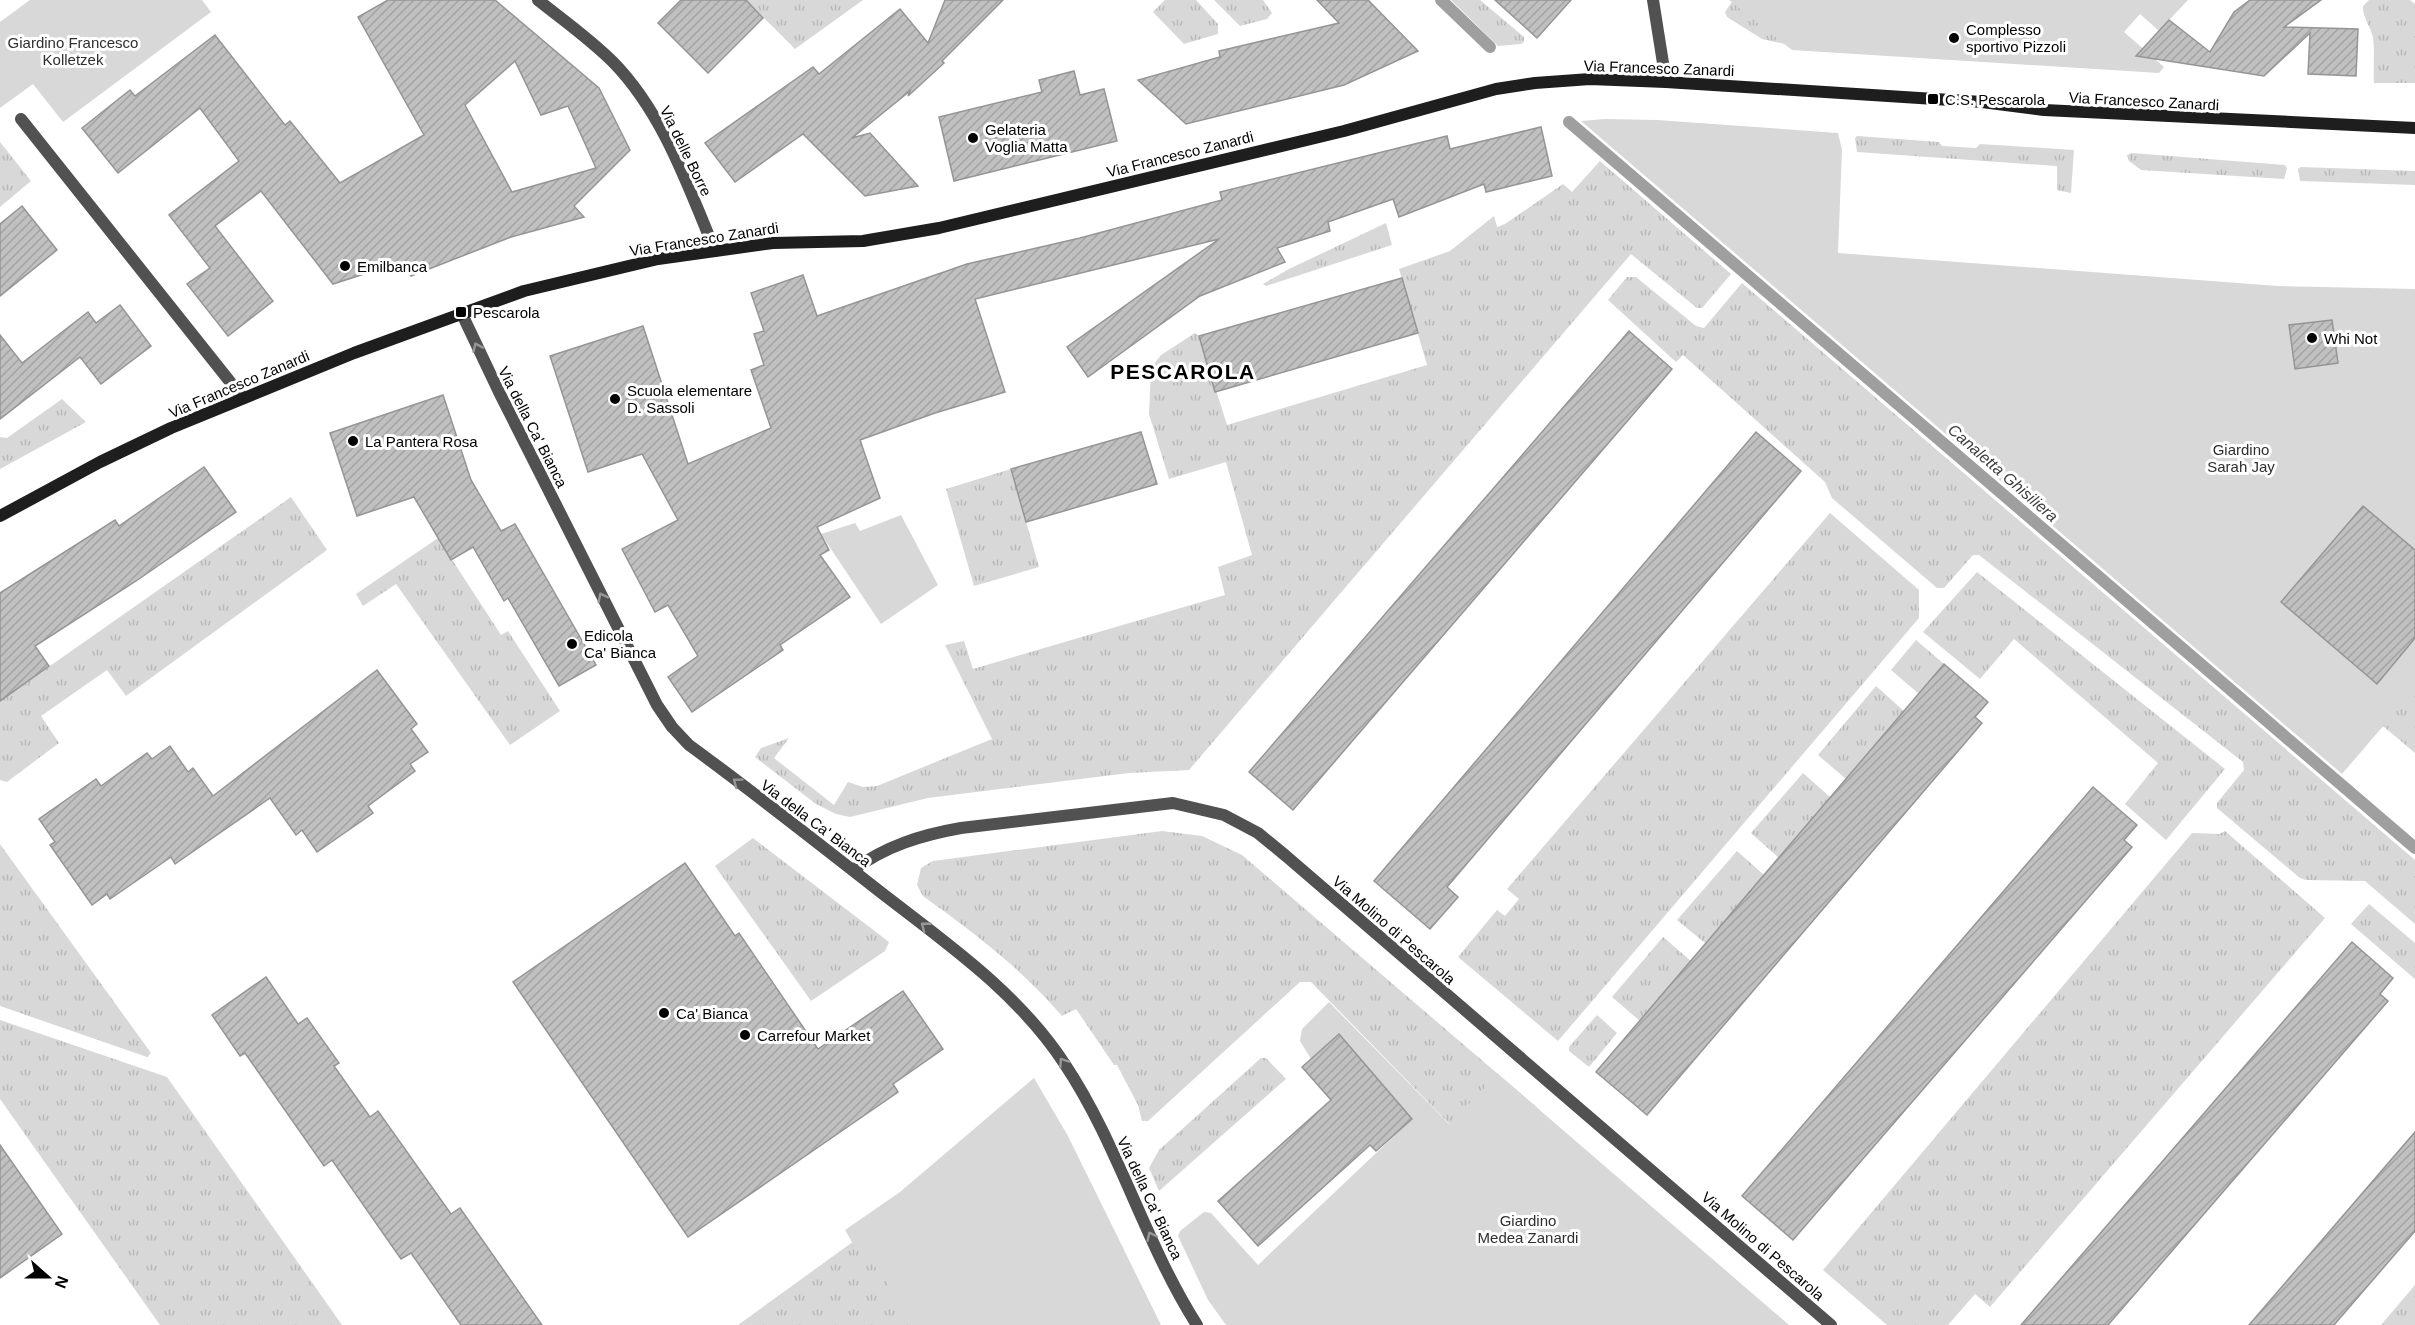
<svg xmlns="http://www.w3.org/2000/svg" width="2415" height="1325" font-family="Helvetica,sans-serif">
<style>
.grass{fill:url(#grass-tufts)}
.green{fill:#d8d8d8}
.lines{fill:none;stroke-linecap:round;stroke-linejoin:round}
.stream{stroke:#9f9f9f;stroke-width:12}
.building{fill:url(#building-hatch);stroke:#959595;stroke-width:1.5;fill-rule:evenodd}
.lane{stroke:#515151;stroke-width:12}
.street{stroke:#515151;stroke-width:12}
.secondary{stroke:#1e1e1e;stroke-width:12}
.oneway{stroke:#979797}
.poi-dot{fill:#000;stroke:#fff;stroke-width:2}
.labels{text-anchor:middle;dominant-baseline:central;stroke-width:6;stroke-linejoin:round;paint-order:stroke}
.poi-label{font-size:15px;fill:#000;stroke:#fff;text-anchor:start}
.park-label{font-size:15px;fill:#2f2f2f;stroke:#fff}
.street-label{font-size:15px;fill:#000;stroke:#fff}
.water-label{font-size:16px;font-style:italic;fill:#404040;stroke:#fff}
.district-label{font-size:21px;font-weight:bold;letter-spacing:1.5px;fill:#000;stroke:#fff}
</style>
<defs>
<pattern id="grass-tufts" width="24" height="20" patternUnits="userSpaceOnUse" patternTransform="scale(1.5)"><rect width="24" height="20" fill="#d8d8d8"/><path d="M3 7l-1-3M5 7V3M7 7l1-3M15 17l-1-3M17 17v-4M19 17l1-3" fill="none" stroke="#b8b8b8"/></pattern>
<pattern id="building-hatch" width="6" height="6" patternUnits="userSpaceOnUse" patternTransform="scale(1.5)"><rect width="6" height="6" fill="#c0c0c0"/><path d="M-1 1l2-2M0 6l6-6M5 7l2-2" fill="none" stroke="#a3a3a3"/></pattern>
</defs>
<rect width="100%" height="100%" fill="#fff"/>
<g class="grass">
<polygon points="746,0 863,0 795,49"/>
<polygon points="1165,0 1196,0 1218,24 1218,34 1184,44 1153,12"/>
<polygon points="1214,0 1263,0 1272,13 1267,19 1240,26"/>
<polygon points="1451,0 1480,0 1524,37 1524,42 1521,44 1498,46"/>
<polygon points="1733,0 1792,50 1785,44 1762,39 1727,17 1725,12"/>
<path d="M2369 0H2410L2415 4V83H2374C2373 68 2375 53 2373 38 2371 27 2362 16 2363 6Z"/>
<polygon points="1857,136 1939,142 1942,146 1976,148 1980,144 2074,150 2071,193 2057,190 2057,166 1857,152 1855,138"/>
<polygon points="0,142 31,181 0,207"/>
<polygon points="2132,153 2285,165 2287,168 2284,179 2141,170 2129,161 2127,155"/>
<polygon points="1600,161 1731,274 1702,308 1697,308 1631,254 1189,770 1129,773 928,798 850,817 836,814 816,804 755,757 761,748 789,738 774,758 834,805 848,782 863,787 877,786 992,739 945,645 964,641 973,669 1225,595 1218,567 1252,555 1226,462 1169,479 1149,414 1151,368 1161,355 1195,333 1199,336 1227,425 1427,365 1399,269 1450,251 1494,216 1497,227 1505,224 1563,184 1572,192"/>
<polygon points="2301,167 2415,171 2415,185 2300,181 2298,169"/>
<polygon points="1386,223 1392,245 1266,286 1263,284 1289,269"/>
<polygon points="1627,277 1636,277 1696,326 1704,328 1742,283 2415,860 2415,924 2365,881 2306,880 2300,878 2217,808 2217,803 2244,770 2243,762 1979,555 1973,555 1944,588 1937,588 1832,498 1825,482 1683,355 1676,362 1608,300"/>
<polygon points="62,399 86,422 0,469 0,437 7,438"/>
<polygon points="1011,469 1039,567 974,586 946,489"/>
<polygon points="291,497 327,550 126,696 107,670 41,716 59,743 7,782 0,780 0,701"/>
<polygon points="1830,513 1919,590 1919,618 1558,1041 1458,957 1497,910 1505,916 1519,899 1507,889"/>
<polygon points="438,538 501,635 508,631 560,711 510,745 396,584 363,606 356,594"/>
<polygon points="1977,572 2225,769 2166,840 2125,804 2158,763 2014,639 1980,679 1923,632"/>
<polygon points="1916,640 1944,664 1919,694 1891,670"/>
<polygon points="2415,661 2415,753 2370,715"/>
<polygon points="1876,686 1904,711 1846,779 1818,755"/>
<polygon points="1803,773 1830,797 1779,858 1751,833"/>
<path d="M1162 831 1202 836 1242 855 1540 1110 1469 1144 1311 982H1300L1148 1121H1142L1138 1105 1117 1065H1114L1076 1009 1062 1016C1022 969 973 932 923 896L917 885 921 868 933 861Z"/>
<polygon points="2225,831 2325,918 1990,1307 1975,1294 1948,1325 1887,1325 1823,1270 2192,833 2219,834"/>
<polygon points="753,838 889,942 885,951 811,1001 715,866"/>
<polygon points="0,844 151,1053 147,1057 0,1006"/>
<polygon points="1737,851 1764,875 1705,943 1677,920"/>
<polygon points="2369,904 2415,943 2415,979 2351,924"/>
<polygon points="1663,937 1691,961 1640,1021 1612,997"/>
<polygon points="1597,1015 1617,1033 1589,1067 1569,1051 1569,1047"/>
<polygon points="0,1020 167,1077 342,1325 160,1325 0,1099"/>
<polygon points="1261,1058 1266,1058 1286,1079 1159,1191 1149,1168 1159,1150"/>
<polygon points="883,1220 961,1325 738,1325"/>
<polygon points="2415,1285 2415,1325 2381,1325"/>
</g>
<g class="green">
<polygon points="30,0 202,0 211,12 63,122 33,84 0,108 0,22"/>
<polygon points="1729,0 2188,0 2159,31 2140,14 2124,32 2164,67 2159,73 1792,50"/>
<polygon points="1605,119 1657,120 1838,133 1842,150 1838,253 2278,286 2415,289 2415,689 2342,774 1581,121"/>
<polygon points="901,515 938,585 881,624 821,534 855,523 860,531"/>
<polygon points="1329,1002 1449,1124 1498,1074 1789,1325 1226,1325 1208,1300 1178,1236 1180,1231 1204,1212 1211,1213 1258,1265 1412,1119 1339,1035 1311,1059 1300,1041 1302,1029"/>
<polygon points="1034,1078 1068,1136 1161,1325 917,1325 859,1244 852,1242 845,1230 900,1192"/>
</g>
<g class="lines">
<g class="stream">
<polyline points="1441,0 1490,47"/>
<polyline points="1569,122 2415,848"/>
</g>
</g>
<g class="building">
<path d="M388 0H495L599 88 630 150 574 206 584 217 511 237 411 276 401 262 333 284 261 191 215 226 273 301 228 336 187 284 210 268 169 215 239 161 200 108 118 173 82 128 130 90 135 96 215 35 285 125 290 121 340 183 424 135 358 17ZM515 61 541 115 568 106 596 168 512 192 465 105Z"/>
<polygon points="681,0 746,0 763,18 708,73 658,23"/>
<polygon points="945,0 1003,0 942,61 944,63 908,96 910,91 852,138 870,133 918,186 865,196 803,134 735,182 705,143 813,67 819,74 900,9 928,43"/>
<polygon points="1317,0 1368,0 1418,51 1344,85 1186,124 1138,80 1220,57 1219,51 1339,23"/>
<polygon points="1495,0 1571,0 1537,38"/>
<polygon points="2250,0 2321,0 2284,27 2358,29 2356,76 2308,74 2310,33 2264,76 2136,56 2169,20 2210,52 2234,12"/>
<polygon points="1074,71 1080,95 1104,89 1117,141 954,181 939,117 1042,92 1039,80"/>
<polygon points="1541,127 1552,176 1486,192 1484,184 1399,217 1393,199 1328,222 1330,231 1277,248 1285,262 1200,296 1088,377 1067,347 1219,239 975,299 1005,392 935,413 860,440 880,498 817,527 829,550 820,555 850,597 780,645 783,650 692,712 668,677 698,656 668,605 655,612 622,549 678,520 642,454 588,472 550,356 643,326 688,464 771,428 751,370 764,365 754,334 764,331 751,293 803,275 817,316 967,264 1080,238 1222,200 1220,192 1447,136 1450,149"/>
<polygon points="22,206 57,250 0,296 0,224"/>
<polygon points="1402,278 1418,333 1215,392 1199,336"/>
<polygon points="120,305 151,346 101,384 80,357 0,419 0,335 22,363 88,312 96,323"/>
<polygon points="2332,320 2338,363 2295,369 2289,325"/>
<polygon points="1629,331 1672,369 1293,810 1249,772"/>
<polygon points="443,395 471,480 501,531 515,524 596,665 559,686 508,598 504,601 473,547 451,560 414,497 357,516 330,433"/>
<polygon points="1141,432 1157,484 1026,522 1011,469"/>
<polygon points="1756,432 1801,471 1447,887 1458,897 1430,929 1374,881"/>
<polygon points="204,467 236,512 136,581 35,646 49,666 0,701 0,593 115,520 119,526"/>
<polygon points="2363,506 2415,550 2415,638 2377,684 2281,602"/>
<polygon points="1944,664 1988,702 1975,717 1982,723 1647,1115 1596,1072"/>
<polygon points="377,670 417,724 411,729 428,752 410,764 415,771 368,806 373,813 317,852 302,830 296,835 270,798 175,864 171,857 110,899 107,894 92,905 50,845 55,842 39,819 96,779 101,786 147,753 152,759 170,746 188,772 193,768 213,796"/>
<polygon points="2093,787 2137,825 2124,840 2132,847 1793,1240 1742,1196"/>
<polygon points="685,863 735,936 739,933 818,1049 903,991 943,1049 893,1084 898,1092 688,1237 513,982"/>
<polygon points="2352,942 2393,978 2380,994 2388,1001 2108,1325 2021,1325"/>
<polygon points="266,977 298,1024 307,1018 339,1063 334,1066 370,1117 378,1111 451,1214 460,1208 542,1325 461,1325 411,1253 401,1259 332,1160 324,1166 245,1053 240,1056 212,1015"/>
<polygon points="1339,1034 1412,1119 1376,1151 1370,1145 1258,1246 1218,1201 1331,1100 1302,1067"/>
<polygon points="2415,1132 2415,1231 2334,1325 2249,1325"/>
<polygon points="0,1145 62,1234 0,1278"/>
</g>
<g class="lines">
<polyline class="lane" points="21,119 243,398"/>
<g class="street">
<path d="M538 0C563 20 590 39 613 62 663 113 688 186 715 251"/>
<polyline points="1653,0 1666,82"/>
<path d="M461 312 499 392 657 705 672 727 689 745C755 793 819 844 883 894 949 945 1018 993 1064 1063 1119 1145 1144 1242 1197 1325"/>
<path d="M853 870C886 846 921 835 961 828L1173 803 1224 815 1258 833 1286 856 1831 1325"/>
</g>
<polyline class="secondary" points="0,516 100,462 171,428 354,353 524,291 658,259 773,243 863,241 939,228 1344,131 1496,89 1535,83 1590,79 1666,82 1982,102 2044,110 2415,128"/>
</g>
<defs><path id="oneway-chevron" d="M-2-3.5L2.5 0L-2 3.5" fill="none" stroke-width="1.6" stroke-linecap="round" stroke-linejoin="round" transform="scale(1.5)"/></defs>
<g class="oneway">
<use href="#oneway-chevron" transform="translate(477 347) rotate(-114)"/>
<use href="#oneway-chevron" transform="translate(602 597) rotate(-117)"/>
<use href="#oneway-chevron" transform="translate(737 782) rotate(-143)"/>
<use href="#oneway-chevron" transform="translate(925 926) rotate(-142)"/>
<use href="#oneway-chevron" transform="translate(1063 1062) rotate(-124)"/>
<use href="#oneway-chevron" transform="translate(1151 1236) rotate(-115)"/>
</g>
<g class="poi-dot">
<circle cx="1954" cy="38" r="6"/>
<rect x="1927" y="93" width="12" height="12" rx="3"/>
<circle cx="973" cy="138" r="6"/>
<circle cx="345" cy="266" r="6"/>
<rect x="455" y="306" width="12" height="12" rx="3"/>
<circle cx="2312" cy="338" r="6"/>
<circle cx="615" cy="399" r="6"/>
<circle cx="353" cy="441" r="6"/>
<circle cx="572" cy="644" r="6"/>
<circle cx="664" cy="1013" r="6"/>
<circle cx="745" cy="1035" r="6"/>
</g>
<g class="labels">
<g class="poi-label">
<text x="1966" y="29">Complesso<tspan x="1966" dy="17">sportivo Pizzoli</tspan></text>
<text x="1945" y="99">C.S. Pescarola</text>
<text x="985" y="129">Gelateria<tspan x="985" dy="17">Voglia Matta</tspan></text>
<text x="357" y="266">Emilbanca</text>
<text x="473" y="312">Pescarola</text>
<text x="2324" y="338">Whi Not</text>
<text x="627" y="390">Scuola elementare<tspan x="627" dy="17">D. Sassoli</tspan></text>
<text x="365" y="441">La Pantera Rosa</text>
<text x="584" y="635">Edicola<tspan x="584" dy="17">Ca' Bianca</tspan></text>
<text x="676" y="1013">Ca' Bianca</text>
<text x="757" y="1035">Carrefour Market</text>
</g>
<g class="park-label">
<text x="73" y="42">Giardino Francesco<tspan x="73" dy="17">Kolletzek</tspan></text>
<text x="2241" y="449">Giardino<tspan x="2241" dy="17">Sarah Jay</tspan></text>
<text x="1528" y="1220">Giardino<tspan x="1528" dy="17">Medea Zanardi</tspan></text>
</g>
<g class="street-label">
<text transform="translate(1659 68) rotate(2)">Via Francesco Zanardi</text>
<text transform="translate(2144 101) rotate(3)">Via Francesco Zanardi</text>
<text transform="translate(686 151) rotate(64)">Via delle Borre</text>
<text transform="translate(1180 154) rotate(-14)">Via Francesco Zanardi</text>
<text transform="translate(704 239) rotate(-9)">Via Francesco Zanardi</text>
<text transform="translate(239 384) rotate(-23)">Via Francesco Zanardi</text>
<text transform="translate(533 427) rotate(63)">Via della Ca' Bianca</text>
<text transform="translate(816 823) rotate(37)">Via della Ca' Bianca</text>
<text transform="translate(1394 930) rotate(41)">Via Molino di Pescarola</text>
<text transform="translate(1150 1198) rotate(65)">Via della Ca' Bianca</text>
<text transform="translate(1763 1246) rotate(41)">Via Molino di Pescarola</text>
</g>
<g class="water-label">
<text transform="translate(2003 473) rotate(41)">Canaletta Ghisiliera</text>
</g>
<g class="district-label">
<text x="1183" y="371">PESCAROLA</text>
</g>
</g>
<g transform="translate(48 1277) rotate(111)" stroke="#ffffff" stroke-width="4.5" paint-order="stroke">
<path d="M0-4.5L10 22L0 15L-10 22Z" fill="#000000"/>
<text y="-9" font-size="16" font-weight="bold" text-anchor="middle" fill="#000000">N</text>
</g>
</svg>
